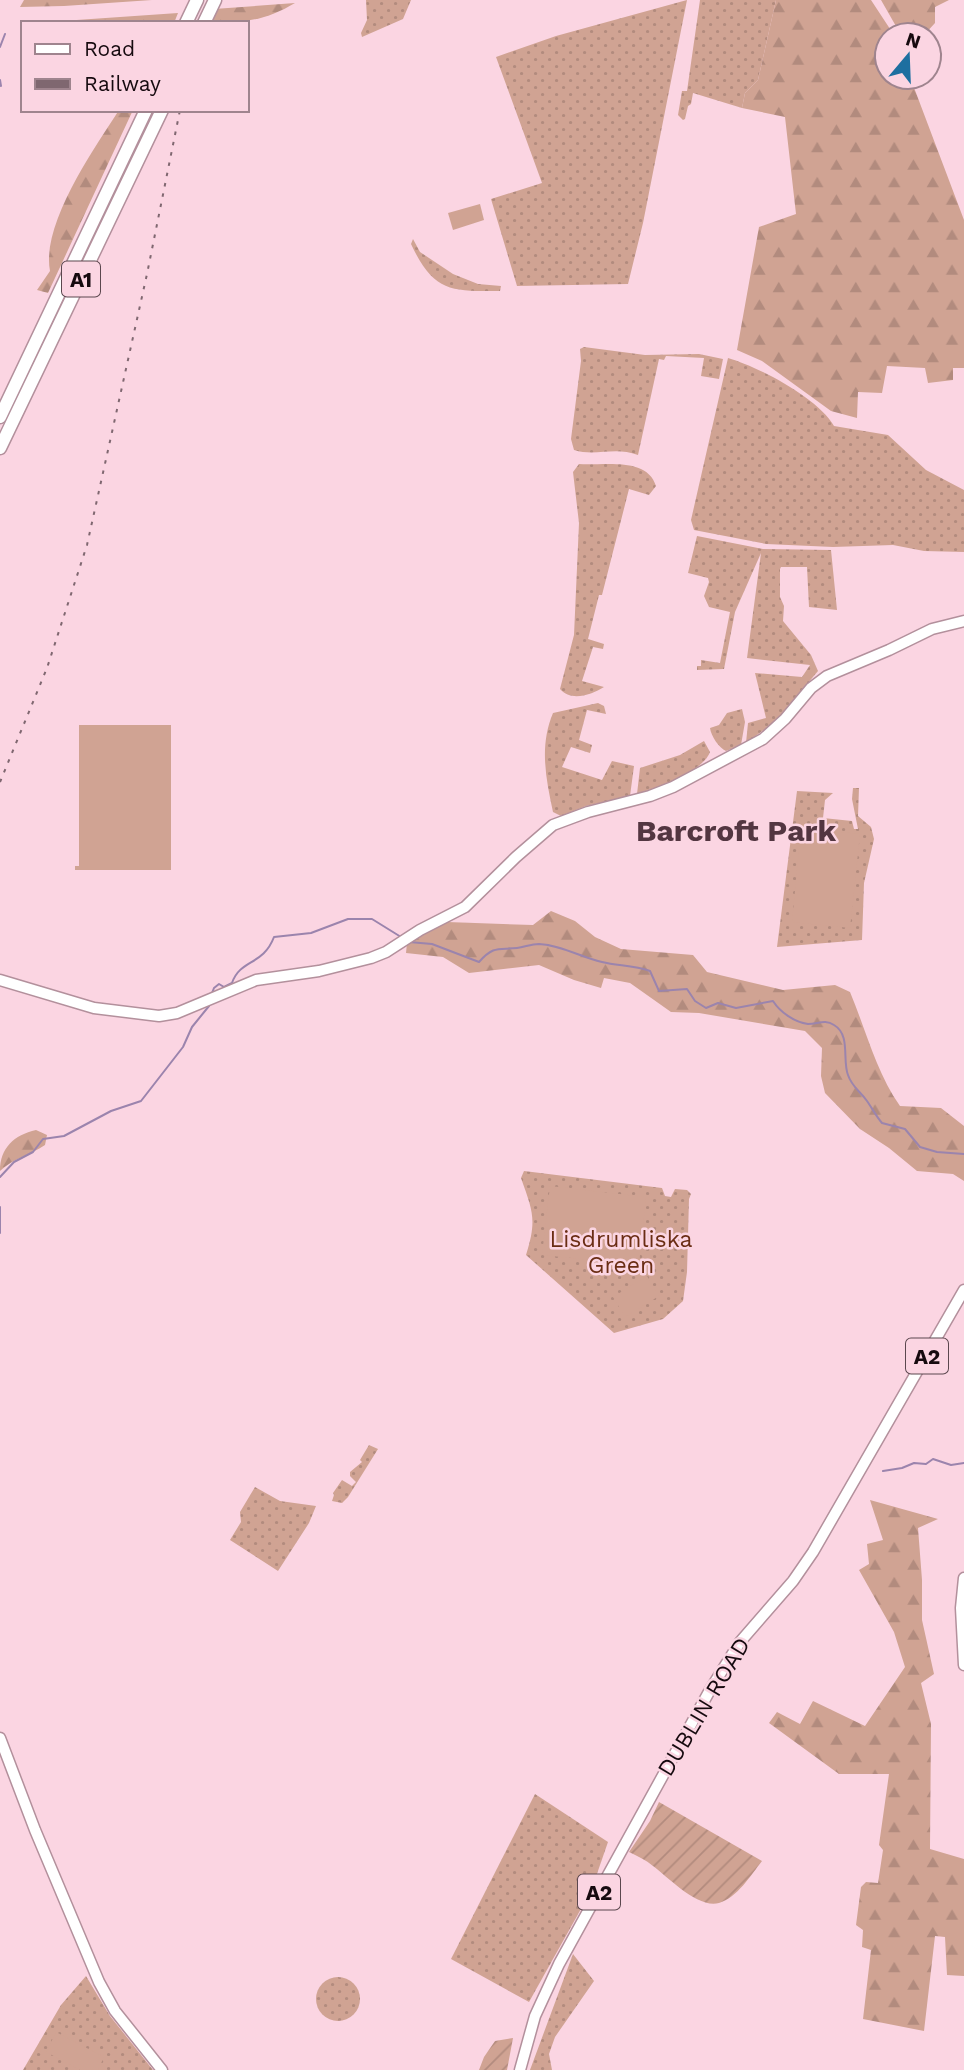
<svg xmlns="http://www.w3.org/2000/svg" width="964" height="2070" font-family="'Work Sans',sans-serif">
<style>
.grass{fill:url(#grass-dots)}
.forest{fill:url(#forest-firs)}
.garden{fill:url(#garden-furrows)}
.pitch{fill:#d0a393}
.lines{fill:none;stroke-linecap:round;stroke-linejoin:round}
.stream{stroke:#9b84ad;stroke-width:2}
.secondary-casing{stroke:#b3909c;stroke-width:13}
.primary-casing{stroke:#b3909c;stroke-width:13}
.highway-casing{stroke:#b3909c;stroke-width:15}
.secondary{stroke:#fff;stroke-width:10}
.primary{stroke:#fff;stroke-width:10}
.highway{stroke:#fff;stroke-width:12}
.rail{stroke:#7f6770;stroke-width:2;stroke-dasharray:3.5 7;stroke-linecap:butt}
.labels{text-anchor:middle;dominant-baseline:central;stroke-width:5;stroke-linejoin:round;paint-order:stroke}
.shield{fill:#fbd5e2;stroke:#5b474e;stroke-width:2}
.shield-label{font-size:21px;font-weight:bold;fill:#160a0f}
.park-label{font-size:23px;fill:#6a2d14;stroke:#fbd5e2}
.street-label{font-size:23px;fill:#160a0f;stroke:#fbd5e2}
.district-label{font-size:30px;font-weight:bold;fill:#533641;stroke:#fbd5e2}
</style>
<defs>
<pattern id="grass-dots" width="8" height="8" patternUnits="userSpaceOnUse" patternTransform="scale(1.75)"><rect width="8" height="8" fill="#d0a393"/><path d="M2 2h.1M6 6h.1" fill="none" stroke="#b28b7e" stroke-width="1.8" stroke-linecap="round"/></pattern>
<pattern id="forest-firs" width="22" height="20" patternUnits="userSpaceOnUse" patternTransform="scale(1.75)"><rect width="22" height="20" fill="#d0a393"/><path d="M5 1l3.5 6h-7zM16 11l3.5 6h-7z" fill="#b28b7e"/></pattern>
<pattern id="garden-furrows" width="10" height="10" patternUnits="userSpaceOnUse" patternTransform="scale(1.75)"><rect width="10" height="10" fill="#d0a393"/><path d="M-1 1l2-2M0 10L10 0M9 11l2-2" fill="none" stroke="#b28b7e"/></pattern>
</defs>
<rect width="100%" height="100%" fill="#fbd5e2"/>
<g class="grass">
<polygon points="366,0 411,0 403,19 362,37 361,33 367,20"/>
<polygon points="687,0 643,223 628,284 517,286 491,199 542,183 496,57 556,36"/>
<polygon points="700,0 776,0 758,80 745,93 742,108 693,93 691,104 688,106 685,119 683,120 678,115 682,91 687,91"/>
<path d="M413 239 420 252 453 274 478 284 501 286 500 291C451 291 434 293 411 244Z"/>
<path d="M584 347 645 355 699 354 723 359 719 379 701 376 704 358 666 356 664 360 659 359 638 455C614 446 596 457 574 450L571 439 581 361 580 349Z"/>
<path d="M728 358C759 367 818 398 834 426L888 435 926 470 964 490V552L924 551 893 545 833 547 766 544 694 530 691 520Z"/>
<path d="M579 464C602 466 647 456 656 486L649 495 629 489 602 595H599L588 639 604 644 603 649 593 647 582 681 604 687C591 695 571 702 560 689L574 635 579 523 573 472Z"/>
<polygon points="697,536 763,549 831,550 837,610 809,607 807,567 781,567 780,569 780,597 784,606 783,621 811,655 818,671 776,721 746,743 748,723 766,718 755,673 802,677 810,665 747,658 761,553 735,612 724,669 697,670 697,666 701,666 701,660 720,663 730,612 709,607 704,596 709,582 708,578 688,573"/>
<path d="M598 703 604 706 606 714 587 710 579 740 592 745 590 753 571 747 562 767 602 780 612 761 634 766 630 796 586 806 561 816 553 812C546 779 539 746 553 713Z"/>
<path d="M742 709 745 722 741 745 726 751C719 748 711 736 710 728L719 725 727 713Z"/>
<path d="M704 741 710 752C703 772 656 788 637 794L640 768 680 755Z"/>
<polygon points="853,788 859,788 858,816 871,827 874,839 864,883 862,940 777,947 797,791 833,793 825,800 823,818 852,821 854,829 858,829 852,799"/>
<path d="M524 1171 662 1188 665 1196 671 1197 675 1189 687 1190 691 1194 689 1199 687 1272 683 1301 663 1319 614 1333 526 1255C537 1220 533 1212 521 1178Z"/>
<polygon points="369,1445 378,1449 348,1497 342,1503 332,1501 334,1495 333,1493 342,1480 352,1486 356,1482 350,1476 350,1472 362,1462 360,1460"/>
<polygon points="255,1487 280,1501 316,1506 309,1523 278,1571 230,1540 241,1522 240,1512"/>
<polygon points="535,1794 608,1842 591,1891 529,2002 451,1959"/>
<polygon points="573,1954 594,1981 555,2037 549,2054 552,2070 530,2070"/>
<polygon points="86,1976 110,2016 153,2070 23,2070 61,2005"/>
<circle cx="338" cy="1999" r="22"/>
</g>
<g class="forest">
<polygon points="24,0 152,0 64,6 20,7"/>
<polygon points="776,0 871,0 894,35 887,35 887,77 910,77 964,220 964,368 953,368 953,380 928,383 925,368 887,366 882,393 858,392 857,418 831,411 762,361 737,350 759,227 796,214 785,117 742,108 745,93 758,80"/>
<polygon points="881,0 949,0 935,7 935,23 924,35 901,35"/>
<path d="M295 3C265 21 242 23 208 23L214 9Z"/>
<polygon points="178,13 174,23 33,23"/>
<path d="M119 110H133L48 293 37 290 50 271C41 224 94 149 119 110Z"/>
<path d="M551 911 575 921 595 937 621 949 693 955 707 972 783 990 835 985 850 992C866 1030 876 1072 900 1106L941 1108 964 1126V1181L953 1174 917 1171 889 1148 860 1129 825 1093 821 1076 822 1048 805 1031 699 1013 671 1012 630 983 604 978 601 988 574 980 539 965 469 973 443 957 406 953 407 943 447 922 533 925Z"/>
<path d="M36 1130 47 1135 45 1145C30 1155 14 1158 0 1171 0 1148 14 1135 36 1130Z"/>
<polygon points="870,1500 938,1519 918,1528 922,1580 922,1620 934,1674 921,1683 931,1724 930,1849 964,1859 964,1976 947,1975 945,1937 935,1936 924,2031 863,2019 871,1950 862,1947 863,1930 856,1925 861,1887 866,1882 878,1883 883,1850 879,1845 889,1774 839,1774 769,1723 777,1712 800,1724 813,1701 865,1726 905,1667 894,1632 859,1570 869,1564 867,1544 883,1540"/>
</g>
<g class="garden">
<path d="M659 1802 762 1861C751 1875 737 1898 719 1903 698 1909 668 1877 653 1866 646 1860 637 1856 629 1852L650 1821Z"/>
<polygon points="513,2038 507,2070 479,2070 484,2057 495,2041"/>
</g>
<g class="pitch">
<polygon points="480,204 484,220 453,230 448,213"/>
<polygon points="79,725 171,725 171,870 75,870 75,866 79,866"/>
<polygon points="801,828 860,834 850,928 792,922"/>
<polygon points="550,1186 646,1197 639,1265 542,1255"/>
<polygon points="647,1276 659,1296 625,1317 613,1297"/>
<polygon points="56,2032 104,2057 98,2070 80,2070 46,2052"/>
</g>
<g class="lines">
<g class="stream">
<polyline points="0,47 5,34"/>
<polyline points="0,80 1,86"/>
<path d="M409 942 432 944 479 962C494 945 499 950 517 948 525 947 531 944 539 944 561 945 580 957 602 962 618 966 633 965 650 971L659 991 687 989 695 1001 706 1008 718 1003 736 1008 773 1001C780 1012 794 1022 808 1024 818 1024 825 1019 834 1025 851 1035 842 1060 848 1075 852 1087 860 1091 867 1101 872 1108 876 1116 882 1123L905 1129 920 1147 937 1152 964 1154"/>
<path d="M212 993 214 988 219 984 224 987 232 983C240 959 263 966 274 937L311 933 348 919H372L401 937"/>
<polyline points="0,1177 14,1162 33,1152 43,1139 64,1136 111,1111 141,1101 183,1047 192,1027 209,1006"/>
<polyline points="0,1207 0,1233"/>
<polyline points="883,1471 902,1468 914,1463 926,1464 933,1459 951,1465 964,1463"/>
</g>
<defs>
<g id="secondary">
<polyline points="0,980 94,1008 159,1016 177,1013 256,980 319,971 371,958 386,952 420,930 465,907 516,857 553,825 588,812 650,796 673,787 763,739 785,719 811,688 827,676 889,650 932,629 964,621"/>
<polyline points="964,1578 961,1608 964,1665"/>
<polyline points="0,1738 35,1830 99,1982 115,2011 162,2070"/>
</g>
<polyline id="primary" points="520,2070 535,2016 559,1964 710,1690 740,1642 793,1581 813,1552 964,1290"/>
<g id="highway">
<polyline points="186,23 197,0"/>
<polyline points="204,23 215,0"/>
<polyline points="0,417 146,110"/>
<polyline points="0,448 162,110"/>
</g>
</defs>
<use href="#secondary" class="secondary-casing"/>
<use href="#primary" class="primary-casing"/>
<use href="#highway" class="highway-casing"/>
<use href="#secondary" class="secondary"/>
<use href="#primary" class="primary"/>
<use href="#highway" class="highway"/>
<polyline class="rail" points="0,782 47,668 87,545 147,274 180,110"/>
</g>
<g class="labels">
<g class="shield">
<rect x="62" y="261.5" width="38" height="35" rx="5"/>
<rect x="906" y="1338.5" width="42" height="35" rx="5"/>
<rect x="578" y="1874.5" width="42" height="35" rx="5"/>
</g>
<g class="shield-label">
<text x="81" y="279">A1</text>
<text x="927" y="1356">A2</text>
<text x="599" y="1892">A2</text>
</g>
<g class="park-label">
<text x="621" y="1239">Lisdrumliska<tspan x="621" dy="26">Green</tspan></text>
</g>
<g class="street-label">
<text transform="translate(704 1707) rotate(-59)">DUBLIN ROAD</text>
</g>
<g class="district-label">
<text x="736" y="830">Barcroft Park</text>
</g>
</g>
<rect x="21" y="21" width="228" height="91" fill="#fbd5e2" stroke="#9f848e" stroke-width="2"/>
<rect x="35" y="44" width="35" height="10" fill="#ffffff" stroke="#9f848e" stroke-width="2"/>
<text x="84" y="56" font-size="21" fill="#160a0f">Road</text>
<rect x="35" y="79" width="35" height="10" fill="#7f6770" stroke="#9f848e" stroke-width="2"/>
<text x="84" y="91" font-size="21" fill="#160a0f">Railway</text>
<g transform="translate(908 56) rotate(19)"><circle r="33" fill="#fbd5e2" stroke="#9f848e" stroke-width="2"/>
<path d="M0-5L12 26L0 18L-12 26Z" fill="#1e6fa0"/>
<text y="-10" font-size="19" font-weight="bold" text-anchor="middle" fill="#160a0f">N</text>
</g>
</svg>
